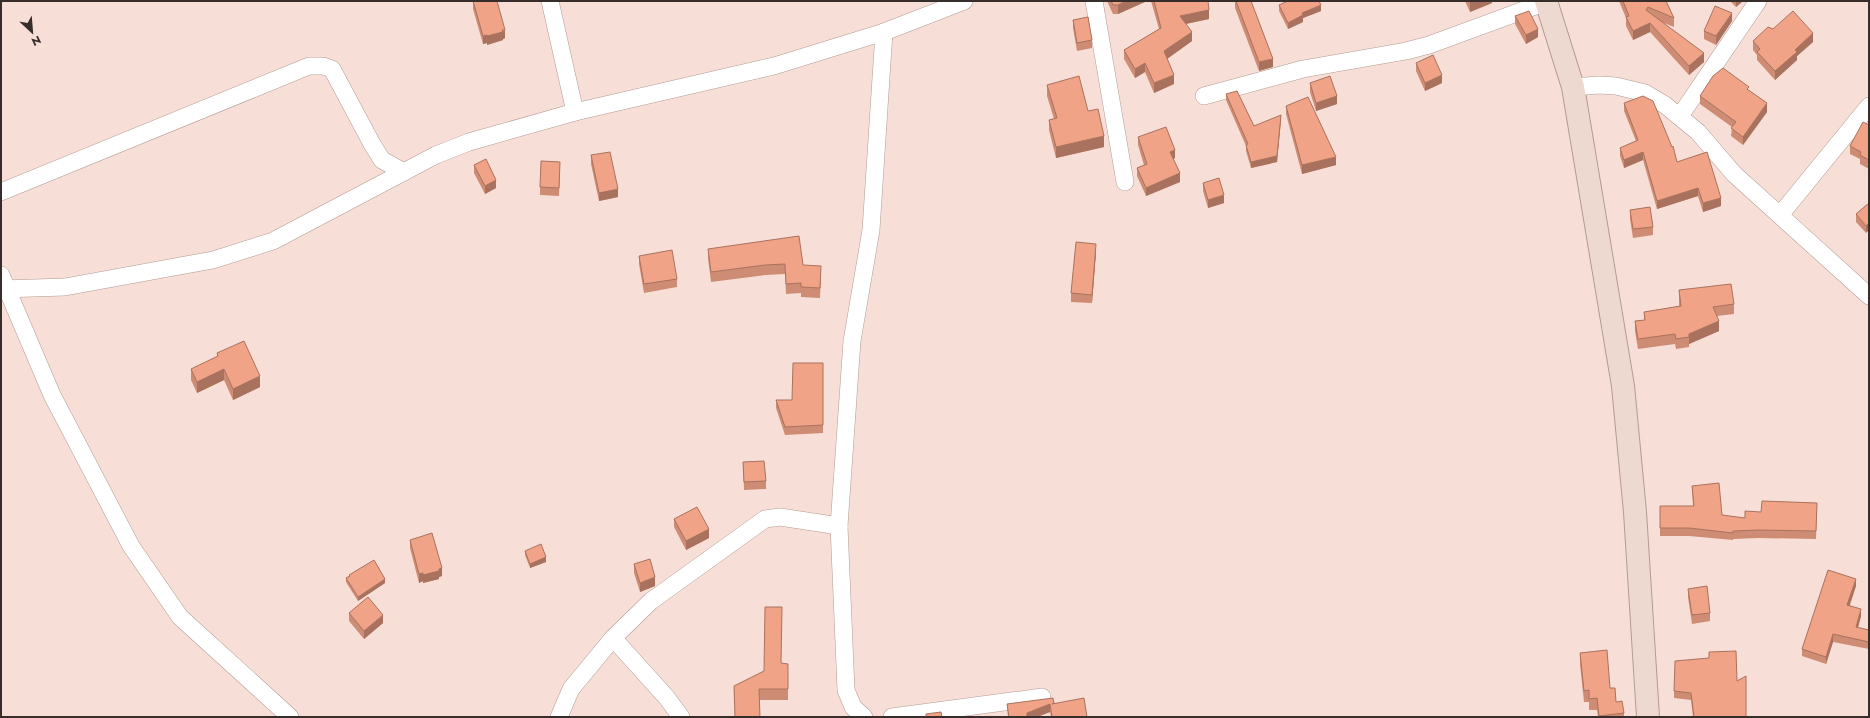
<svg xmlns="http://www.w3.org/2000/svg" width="1870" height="718" font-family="Jost,sans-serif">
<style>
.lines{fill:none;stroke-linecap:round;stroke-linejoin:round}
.street-casing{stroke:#b19b93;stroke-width:18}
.secondary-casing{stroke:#b19b93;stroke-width:24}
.street{stroke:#fff;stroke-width:17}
.secondary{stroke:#eed9d0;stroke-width:22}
.wall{fill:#cf8c74}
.shaded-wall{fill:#a9725e}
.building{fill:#f1a387;stroke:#a9725e}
</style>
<rect width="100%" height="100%" fill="#f7dfd7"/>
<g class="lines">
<defs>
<g id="street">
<polyline points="550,1 575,112"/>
<polyline points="1094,1 1125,182"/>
<polyline points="1573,87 1599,85 1616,86 1645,93 1665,105 1698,132 1734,174 1869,296"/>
<polyline points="1204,96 1303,69 1406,51 1429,45 1546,2"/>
<polyline points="1680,116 1758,1"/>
<polyline points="1,192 309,66 323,66 332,69 372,144 382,160 404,172"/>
<polyline points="1780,215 1869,106"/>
<polyline points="1,275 52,395 131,546 180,617 290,717"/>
<polyline points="1,289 65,287 213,260 273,241 436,155 469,142 575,112 774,66 884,32 964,1"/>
<polyline points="613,638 667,698 681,717"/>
<polyline points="559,717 571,689 613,638 651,601 765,519 780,517 839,526"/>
<polyline points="864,717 853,707 846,690 839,526 852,341 871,230 884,32"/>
<polyline points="892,717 1042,697"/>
</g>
<polyline id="secondary" points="1546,1 1573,87 1623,386 1635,512 1648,717"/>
</defs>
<use href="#street" class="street-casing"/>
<use href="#secondary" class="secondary-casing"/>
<use href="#street" class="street"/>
<use href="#secondary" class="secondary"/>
</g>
<g class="wall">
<polygon points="473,1 505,38 503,39 503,40 487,45 487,43 483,44 473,9"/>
<polygon points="1107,1 1147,1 1118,14 1113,14"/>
<polygon points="1151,1 1208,1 1209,19 1186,24 1192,41 1167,59 1174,84 1154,93 1145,72 1135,78 1124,59 1124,50 1159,29"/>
<polygon points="1235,1 1251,1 1273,67 1259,71 1235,8"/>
<polygon points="1465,1 1492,1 1492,3 1470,12"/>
<polygon points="1619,1 1666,1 1674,18 1674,27 1664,23 1704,62 1689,75 1650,32 1633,40 1626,26 1626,18"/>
<polygon points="1730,1 1743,1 1736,7"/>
<polygon points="1279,5 1321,11 1303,18 1303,22 1288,29 1279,11"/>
<polygon points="1515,16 1538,37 1526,44 1515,24"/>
<polygon points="1073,20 1092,40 1092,48 1077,51 1073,28"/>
<polygon points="1732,21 1716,45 1704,39 1704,31"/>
<polygon points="1773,29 1813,42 1797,56 1797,60 1775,80 1757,60 1757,55 1753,50 1753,41"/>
<polygon points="1416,63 1442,83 1425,91 1416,71"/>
<polygon points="1310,83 1337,104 1316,111 1310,92"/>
<polygon points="1047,85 1088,111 1104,147 1056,158 1049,130 1049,120 1054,119 1047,96"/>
<polygon points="1749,90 1767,112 1743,145 1731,136 1732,127 1700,104 1700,96"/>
<polygon points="1226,94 1254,126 1281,121 1277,162 1251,168 1246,151 1246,146 1226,100"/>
<polygon points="1624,103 1677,162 1721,206 1703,212 1698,196 1657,209 1643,160 1624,168 1620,156 1620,148 1636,141 1624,111"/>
<polygon points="1286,106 1336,165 1302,174 1286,114"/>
<polygon points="1869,125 1869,169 1860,164 1860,159 1850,154 1850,146"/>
<polygon points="1138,137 1175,158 1173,159 1180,182 1146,196 1137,176 1137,168 1144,165 1138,145"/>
<polygon points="591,155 618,197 599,201 591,164"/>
<polygon points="474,165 496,188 485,194 474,173"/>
<polygon points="560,170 559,196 540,195 540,187"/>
<polygon points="1203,183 1224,203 1208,208 1203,191"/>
<polygon points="1869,203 1866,233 1856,222 1856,214"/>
<polygon points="1630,210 1653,227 1653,235 1633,238 1630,219"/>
<polygon points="708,249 803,265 821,276 820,298 801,297 801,293 786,294 785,274 765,275 711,282 708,258"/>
<polygon points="1096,252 1092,303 1071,302 1071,293"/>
<polygon points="639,256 677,279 677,287 644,293 639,264"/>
<polygon points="1679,290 1734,304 1734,314 1717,316 1719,331 1689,344 1689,347 1676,349 1675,344 1638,349 1635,331 1635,321 1644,320 1644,312 1679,306"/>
<polygon points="217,353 260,387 233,400 224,380 197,393 191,380 191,369 217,357"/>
<polygon points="823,363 823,433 785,435 776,408 776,400 792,400"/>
<polygon points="743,462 766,481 766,489 744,490"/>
<polygon points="1692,486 1722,515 1745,518 1761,512 1817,503 1816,539 1758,538 1733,539 1733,540 1689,536 1660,536 1660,506 1693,506"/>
<polygon points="674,519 709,538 686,550 674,527"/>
<polygon points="410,540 442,576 439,577 439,579 423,583 423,581 419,583 410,548"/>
<polygon points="525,551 546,562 530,568 525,555"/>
<polygon points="634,564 655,586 640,592 634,573"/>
<polygon points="349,575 385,583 358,601 346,582 346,578 349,576"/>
<polygon points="1856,586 1850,605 1861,616 1858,628 1869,630 1869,649 1833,642 1826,664 1802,656 1802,649"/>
<polygon points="1688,589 1710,613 1710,621 1692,624 1688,597"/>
<polygon points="349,613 383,623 364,639 349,621"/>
<polygon points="1580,653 1610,688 1616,702 1624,713 1624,717 1598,717 1597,710 1589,710 1589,702 1584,702 1580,664"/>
<polygon points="781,663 788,664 788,700 759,700 760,717 735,717 734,686"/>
<polygon points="1737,681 1746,717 1693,717 1691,700 1674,698 1674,691"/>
<polygon points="1054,703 1087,717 1051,717 1050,712 1037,717 1008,717 1007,704"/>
</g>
<g class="shaded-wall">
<polygon points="1126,1 1147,1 1118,14 1118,5"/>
<polygon points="1471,1 1492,1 1492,3 1470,12 1470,2"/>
<polygon points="1736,1 1743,1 1736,7"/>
<polygon points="1321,5 1321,11 1303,18 1303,22 1288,29 1288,23 1302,13"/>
<polygon points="1209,10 1209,19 1180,25 1180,16"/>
<polygon points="1732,13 1732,21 1716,45 1716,36"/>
<polygon points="1650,23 1650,32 1633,40 1633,31"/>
<polygon points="1538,29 1538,37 1526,44 1526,35"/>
<polygon points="505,30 505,38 503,39 503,40 487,45 487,36"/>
<polygon points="1192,32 1192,41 1164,61 1164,51"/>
<polygon points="1813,33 1813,42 1797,56 1797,60 1775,80 1775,71 1795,50"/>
<polygon points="487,35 487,43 483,44 483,36"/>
<polygon points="1704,53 1704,62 1689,75 1689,66"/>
<polygon points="1273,59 1273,67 1259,71 1259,62"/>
<polygon points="1145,63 1145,72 1135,78 1135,69"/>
<polygon points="1174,75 1174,84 1154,93 1154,83"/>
<polygon points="1442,75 1442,83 1425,91 1425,83"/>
<polygon points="1337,96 1337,104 1316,111 1316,103"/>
<polygon points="1767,103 1767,112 1743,145 1743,137"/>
<polygon points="1281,115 1277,162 1251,168 1251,162"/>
<polygon points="1104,136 1104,147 1056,158 1056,147"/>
<polygon points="1175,150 1175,158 1170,160 1170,152"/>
<polygon points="1643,152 1643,160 1624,168 1624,160"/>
<polygon points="1336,157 1336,165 1302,174 1302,165"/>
<polygon points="1180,173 1180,182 1146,196 1146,188"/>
<polygon points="496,180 496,188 485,194 485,186"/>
<polygon points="1698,188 1698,196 1657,209 1657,201"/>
<polygon points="618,189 618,197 599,201 599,193"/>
<polygon points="1224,195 1224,203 1208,208 1208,200"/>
<polygon points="1721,198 1721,206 1703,212 1703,203"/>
<polygon points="1869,223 1869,230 1866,233 1866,226"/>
<polygon points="1096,244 1096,252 1092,303 1092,295"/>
<polygon points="1719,321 1719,331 1689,344 1689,334"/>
<polygon points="224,369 224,380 197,393 197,382"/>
<polygon points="260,376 260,387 233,400 233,389"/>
<polygon points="709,529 709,538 686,550 686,541"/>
<polygon points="546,557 546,562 530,568 530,564"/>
<polygon points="442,568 442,576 439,577 439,579 423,583 423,575"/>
<polygon points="423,573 423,581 419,583 419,574"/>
<polygon points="655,577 655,586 640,592 640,583"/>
<polygon points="385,579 385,583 358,601 358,597"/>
<polygon points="1856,579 1856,586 1847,612 1847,605"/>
<polygon points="1861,609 1861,616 1856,634 1856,627"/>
<polygon points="383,615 383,623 364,639 364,631"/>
<polygon points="1833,634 1833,642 1826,664 1826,657"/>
<polygon points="1050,704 1050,712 1037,717 1027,717 1027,713"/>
</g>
<g class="building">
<polygon points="473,1 497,1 505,30 502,30 503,32 487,36 487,35 483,36"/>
<polygon points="1111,1 1126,1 1118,5 1113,5"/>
<polygon points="1154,1 1208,1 1209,10 1180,16 1192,32 1164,51 1174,75 1154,83 1145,63 1135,69 1124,50 1161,28"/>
<polygon points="1236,1 1251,1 1273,59 1259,62"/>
<polygon points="1288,1 1319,1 1321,5 1302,13 1303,15 1288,23 1279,5"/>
<polygon points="1623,1 1666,1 1674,18 1648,7 1646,10 1704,53 1689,66 1650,23 1633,31 1626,17 1629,16"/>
<polygon points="1715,6 1732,13 1716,36 1704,31"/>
<polygon points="1529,11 1538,29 1526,35 1515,16"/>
<polygon points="1793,11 1813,33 1795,50 1797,52 1775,71 1757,52 1760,49 1753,41 1768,27 1773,29"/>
<polygon points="1088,17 1092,40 1077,43 1073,20"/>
<polygon points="1433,55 1442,75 1425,83 1416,63"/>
<polygon points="1723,68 1749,87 1747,89 1767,103 1743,137 1731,128 1736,122 1700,96 1713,76"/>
<polygon points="1079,76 1088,111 1098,109 1104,136 1056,147 1049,120 1057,118 1047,85"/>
<polygon points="1330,76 1337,96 1316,103 1310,83"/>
<polygon points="1237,91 1254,126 1281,115 1277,156 1251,162 1246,145 1248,144 1226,94"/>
<polygon points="1643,96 1653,101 1672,147 1673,146 1677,162 1707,152 1721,198 1703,203 1698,188 1657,201 1643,152 1624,160 1620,148 1638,140 1624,103"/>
<polygon points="1308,97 1336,157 1302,165 1286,106"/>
<polygon points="1863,122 1869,125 1869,160 1860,155 1861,152 1850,146"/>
<polygon points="1166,127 1175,150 1170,152 1180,173 1146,188 1137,168 1147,164 1138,137"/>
<polygon points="610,152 618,189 599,193 591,155"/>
<polygon points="486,159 496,180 485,186 474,165"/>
<polygon points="541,161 560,162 559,188 540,187"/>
<polygon points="1219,178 1224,195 1208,200 1203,183"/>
<polygon points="1869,203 1869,223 1866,226 1856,214"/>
<polygon points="1650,207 1653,227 1633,229 1630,210"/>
<polygon points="799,236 803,265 821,266 820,288 801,287 801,283 786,284 785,264 765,265 711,272 708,249"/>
<polygon points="1076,242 1096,244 1092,295 1071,293"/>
<polygon points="672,250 677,279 644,284 639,256"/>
<polygon points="1731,284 1734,304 1713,307 1719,321 1689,334 1689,337 1676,339 1675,334 1638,339 1635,321 1645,320 1644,312 1681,306 1679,290"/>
<polygon points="244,341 260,376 233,389 224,369 197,382 191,369 218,356 217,353"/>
<polygon points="793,363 823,363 823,425 785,427 776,400 792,400"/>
<polygon points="764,461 766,481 744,482 743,462"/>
<polygon points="1719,483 1722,515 1745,518 1745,511 1761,512 1762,501 1817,503 1816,531 1758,530 1733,531 1733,533 1689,528 1660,528 1660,506 1694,506 1692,486"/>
<polygon points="697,507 709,529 686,541 674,519"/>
<polygon points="432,533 442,568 439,569 439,571 423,575 423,573 419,574 410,540"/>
<polygon points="541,544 546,557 530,564 525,551"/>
<polygon points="650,559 655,577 640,583 634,564"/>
<polygon points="374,560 385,579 358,597 346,578 350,576 349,575"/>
<polygon points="1828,570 1856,579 1847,605 1861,609 1856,627 1869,630 1869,642 1833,634 1826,657 1802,649"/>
<polygon points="1707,586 1710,613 1692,615 1688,589"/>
<polygon points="368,597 383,615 364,631 349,613"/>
<polygon points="765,607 782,607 781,663 788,664 788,689 759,689 760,717 735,717 734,686 764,671"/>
<polygon points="1607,650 1610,688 1615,688 1616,702 1622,701 1624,713 1599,716 1597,698 1589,699 1589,690 1584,691 1580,653"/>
<polygon points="1736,651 1737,681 1746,676 1746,717 1694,717 1691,693 1674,691 1675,661 1709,658 1709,652"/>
<polygon points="1053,698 1054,703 1052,704 1084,698 1087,717 1052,717 1050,704 1027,713 1027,717 1009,717 1007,704"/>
<polygon points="941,712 942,717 926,717 926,714"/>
</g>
<rect width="1870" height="718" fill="none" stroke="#372e2b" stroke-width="4"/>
<g transform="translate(32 32) rotate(154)" stroke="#f7dfd7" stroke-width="3" paint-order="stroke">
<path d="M0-3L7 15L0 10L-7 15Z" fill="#372e2b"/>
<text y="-6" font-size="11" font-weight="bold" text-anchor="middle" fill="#372e2b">N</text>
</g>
</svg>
